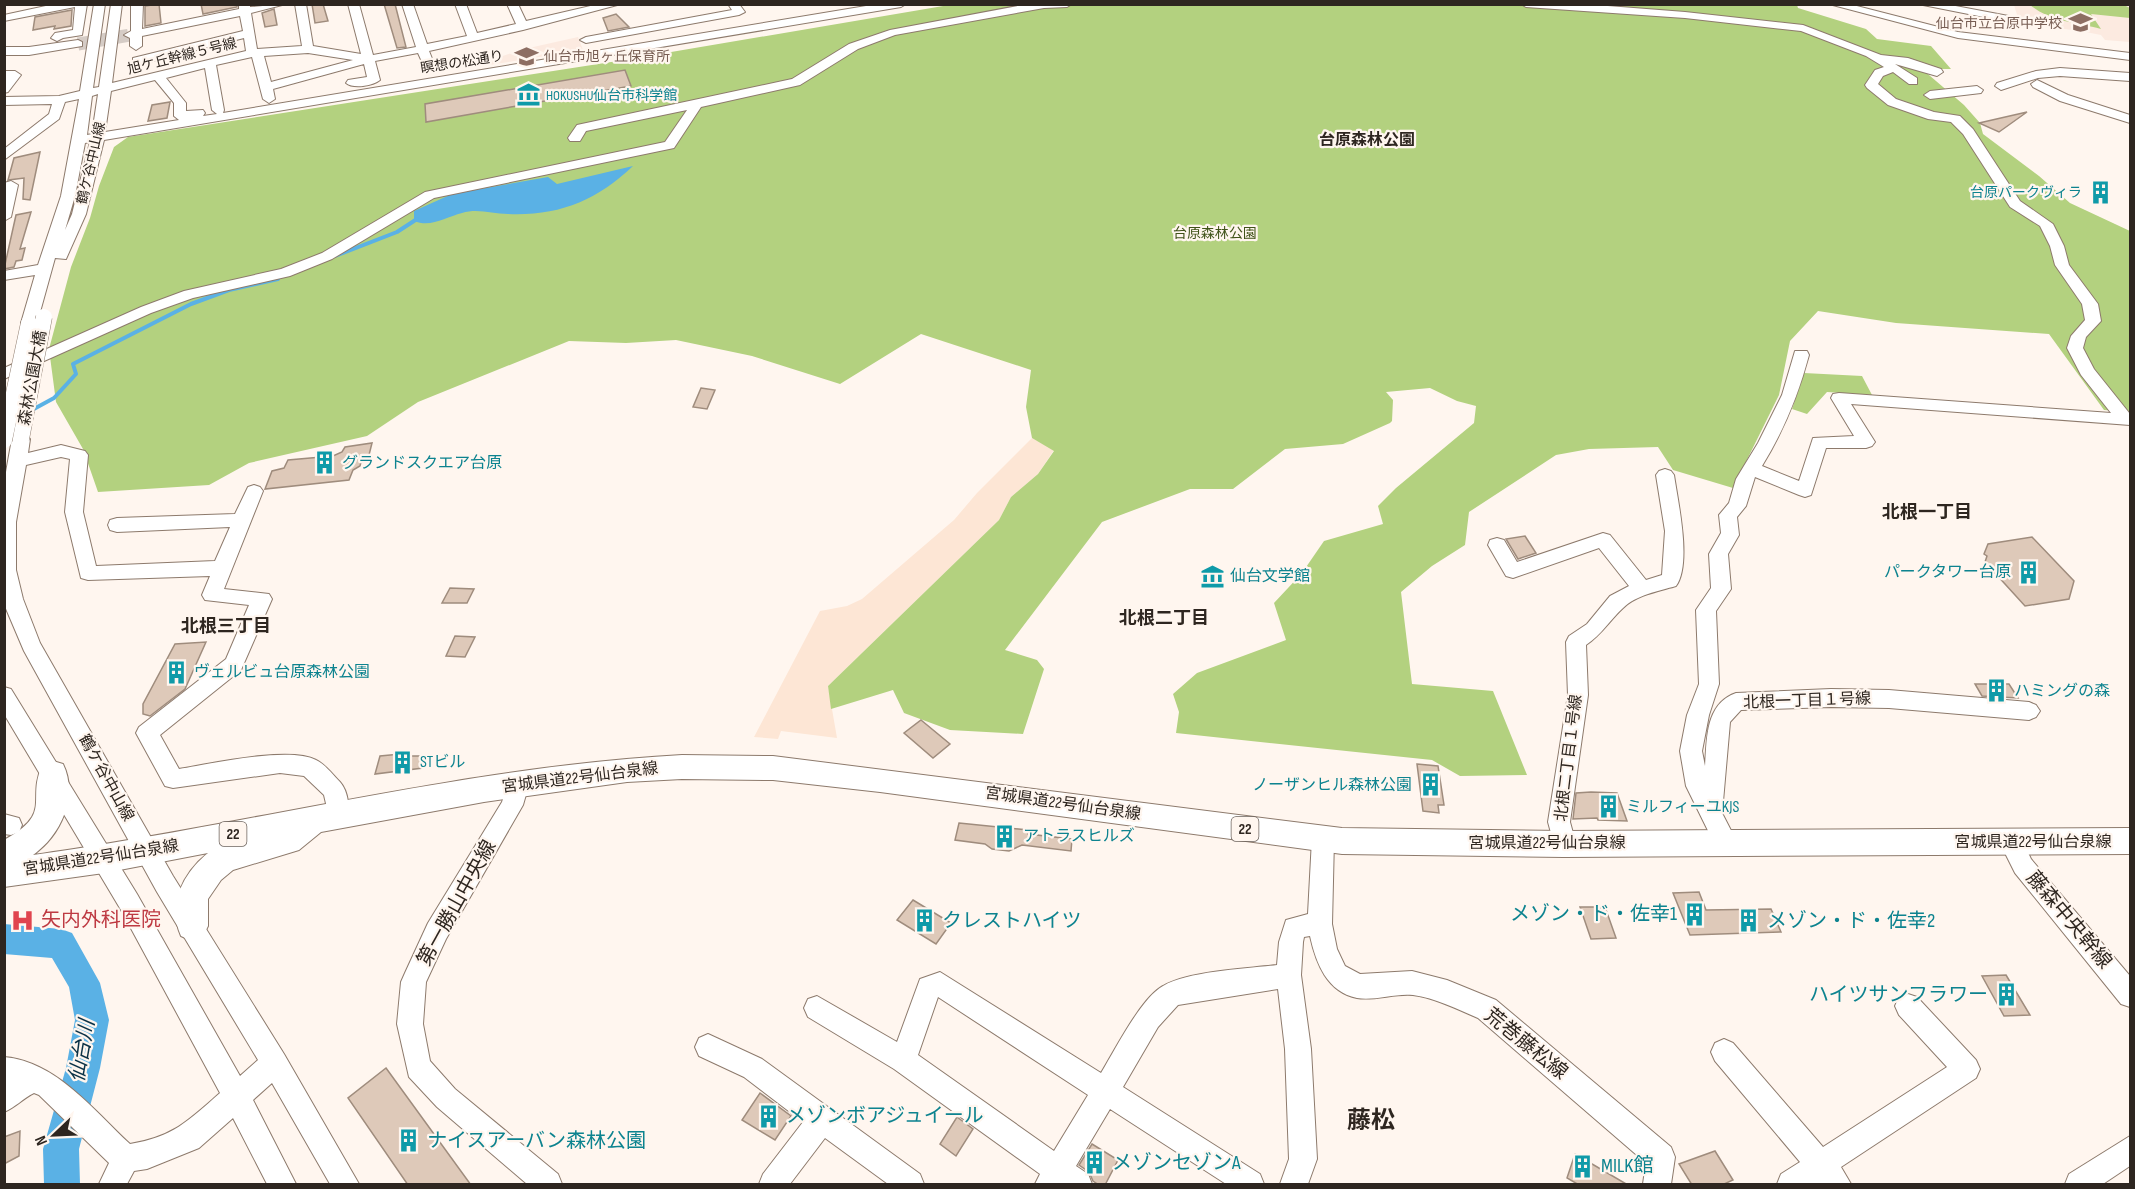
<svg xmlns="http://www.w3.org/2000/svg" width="2135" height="1189" font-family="'Sofia Sans Condensed','Noto Sans JP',sans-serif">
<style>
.built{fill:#fde6d5}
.education{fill:#fceae0}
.green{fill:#b3d17f}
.water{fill:#5ab1e5}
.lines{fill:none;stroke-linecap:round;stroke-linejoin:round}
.stream{stroke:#5ab1e5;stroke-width:4}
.river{fill:#5ab1e5;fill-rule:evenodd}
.building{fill:#dec9b9;stroke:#9f8c7d;stroke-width:1.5}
.minor-tunnel{stroke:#d5ccc6;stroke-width:13;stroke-dasharray:13 6;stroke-linecap:butt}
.minor-casing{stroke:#8d7a6c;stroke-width:2}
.major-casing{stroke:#8d7a6c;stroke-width:2}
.minor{fill:#fff;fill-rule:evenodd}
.major{fill:#fff;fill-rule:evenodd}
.minor-bridge-casing{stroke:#8d7a6c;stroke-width:17;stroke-linecap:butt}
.minor-bridge{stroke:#fff;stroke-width:16}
.labels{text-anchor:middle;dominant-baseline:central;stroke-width:4.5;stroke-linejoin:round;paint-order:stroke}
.far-education-label{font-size:14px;fill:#785e54;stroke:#fff6ef;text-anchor:end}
.far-street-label{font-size:14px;fill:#2e2620;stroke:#fff6ef}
.far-culture-label{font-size:14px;fill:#0d838f;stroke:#fff6ef;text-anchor:start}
.far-park-label{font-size:14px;fill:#405319;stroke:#fff6ef}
.shield{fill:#fff6ef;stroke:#6d645e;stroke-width:1.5}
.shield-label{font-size:15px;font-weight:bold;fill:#2e2620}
.far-quarter-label{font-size:16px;font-weight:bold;fill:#2e2620;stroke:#fff6ef}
.street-label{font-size:16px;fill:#2e2620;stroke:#fff6ef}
.culture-label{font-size:16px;fill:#0d838f;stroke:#fff6ef;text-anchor:start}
.neighbourhood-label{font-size:18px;font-weight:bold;fill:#2e2620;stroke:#fff6ef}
.near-street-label{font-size:20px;fill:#2e2620;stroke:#fff6ef}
.near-culture-label{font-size:20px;fill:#0d838f;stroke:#fff6ef;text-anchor:start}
.near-health-label{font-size:20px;fill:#be3a42;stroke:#fff6ef;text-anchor:start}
.near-water-label{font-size:21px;font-style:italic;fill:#0b3247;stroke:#fff6ef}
.near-quarter-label{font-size:24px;font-weight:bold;fill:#2e2620;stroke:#fff6ef}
</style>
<rect width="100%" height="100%" fill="#fff6ef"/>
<polygon class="built" points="1032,438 1054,450 1038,474 1011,497 999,520 828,686 837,738 781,731 778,739 754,737 820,611 847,606 862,599 954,520 977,493"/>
<g class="education">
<polygon points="2014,5 2130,5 2130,42 2105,40 2101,35 2081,31 2031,25 2029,22 2019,21"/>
<polygon points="578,37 583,50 489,65 488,61 520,50"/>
</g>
<g class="green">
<polygon points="949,5 1797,5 1798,8 1866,29 1877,39 1931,46 1951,69 1922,69 1964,105 1980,123 1983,134 2039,176 2070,203 2130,231 2130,412 2104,410 2049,334 1896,323 1818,311 1790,341 1779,395 1733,488 1673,470 1658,447 1589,449 1556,455 1469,512 1465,545 1432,566 1401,592 1412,684 1493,691 1527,775 1460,776 1432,760 1176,733 1179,712 1173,694 1197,673 1286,640 1274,603 1302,573 1324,541 1383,524 1378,506 1396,488 1474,423 1476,406 1457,401 1430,388 1386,392 1393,400 1392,421 1390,423 1343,444 1285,449 1233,489 1190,489 1102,522 1005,650 1037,660 1044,669 1023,734 950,730 904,713 893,690 831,709 828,686 999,520 1011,497 1038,474 1054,451 1032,438 1026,407 1031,370 921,334 840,384 752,356 676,340 626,343 569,341 418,402 367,436 249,463 209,485 98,492 83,449 56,402 49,349 71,267 90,218 99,186 114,147 128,137 624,60"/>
<path d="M2030 5H2124L2130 8V18L2091 14 2101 29C2077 23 2049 21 2030 5Z"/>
<polygon points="1804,373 1862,376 1872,395 1827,392 1807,414 1792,409"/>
</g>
<path class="water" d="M633 166C596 201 559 216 508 214 492 214 478 208 462 213 446 217 431 228 414 221V211L452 194 548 177 557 184Z"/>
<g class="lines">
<g class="stream">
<polyline points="335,256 397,232 417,219"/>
<polyline points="32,410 54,398 76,374 73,364 191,304 229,290 278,279"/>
</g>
<polygon class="river" points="4,924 61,929 72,933 100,983 109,1020 100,1068 79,1149 80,1184 44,1184 43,1149 66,1068 75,1020 69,987 52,958 4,954"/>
</g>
<g class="building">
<polygon points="159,4 161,23 145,26 145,6"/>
<polygon points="201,4 237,4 237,7 203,14"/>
<polygon points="312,4 323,4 328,21 315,23"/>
<polygon points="384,4 395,4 406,47 397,48"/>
<polygon points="274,9 277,25 265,27 262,13"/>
<polygon points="72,10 71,26 54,29 55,26 33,30 35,17"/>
<polygon points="616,14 629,27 608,31 603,18"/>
<polygon points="625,70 631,86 426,122 425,104"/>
<polygon points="170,102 167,118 148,121 152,105"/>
<polygon points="2027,112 1999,132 1979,123"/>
<polygon points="40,152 30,200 23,199 24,178 8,180 14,158"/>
<polygon points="31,212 20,249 25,248 22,260 16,261 14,267 4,269 16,215"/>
<polygon points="701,388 715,390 707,409 693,407"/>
<polygon points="372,443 369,455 362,458 360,466 353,470 349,480 265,489 272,471 284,468 288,460 333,456 342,452 345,447"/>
<polygon points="1525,536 1536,553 1518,559 1506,539"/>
<polygon points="2032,537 2074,581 2069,599 2025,606 1985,562 1987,556 1984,554 1988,544"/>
<polygon points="450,588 474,589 467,603 442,603"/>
<polygon points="455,636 475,637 465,657 446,656"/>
<polygon points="206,642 185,689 150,716 143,714 143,704 175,644"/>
<polygon points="1975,684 2009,684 2018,698 1982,696"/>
<polygon points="921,720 950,744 933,758 904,733"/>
<polygon points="411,753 411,756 428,756 423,768 375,774 380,756"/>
<polygon points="1417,764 1438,766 1444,805 1438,805 1439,813 1423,811"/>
<polygon points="1591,792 1617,793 1627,821 1598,820 1597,818 1573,819 1576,793"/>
<polygon points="959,823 1028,830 1028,834 1072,839 1071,851 1022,845 1009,851 992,849 985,844 955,840"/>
<polygon points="1699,892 1706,910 1771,909 1781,932 1690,935 1673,893"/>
<polygon points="913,900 951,923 936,944 897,920"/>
<polygon points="1580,907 1605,907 1616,938 1591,939"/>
<polygon points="2006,975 2030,1015 2004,1016 1982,976"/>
<polygon points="386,1068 471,1185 408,1185 348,1098"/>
<polygon points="760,1093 791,1116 775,1140 742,1120"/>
<polygon points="957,1117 973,1129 956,1156 940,1144"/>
<polygon points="20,1131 19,1156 4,1164 4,1137"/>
<polygon points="1092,1144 1118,1160 1105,1185 1099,1185 1093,1181 1089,1172 1079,1165"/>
<polygon points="1715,1151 1733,1180 1722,1185 1692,1185 1679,1164"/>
<polygon points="1575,1154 1628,1185 1579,1185 1567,1178"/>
</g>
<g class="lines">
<polyline class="minor-tunnel" points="78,44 130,35"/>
<defs>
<g id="minor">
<polygon points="55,4 87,4 82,35 63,38 57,41 51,38 55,33 73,30 75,7 4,21 4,15"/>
<path d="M94 4H105L93 88 99 87 111 4H122L112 83 246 51 244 38 137 65 133 64V58L243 31 240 16 142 36V46L136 50 130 46V38L124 35 131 31V4H143L142 29 239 9V4H250V7L286 4 251 13 257 49 302 46 295 4H306L313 46 361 54 348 4H359L373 55 416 47 402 4H413L427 44 467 36 455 4H466L477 33 516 24 507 4H518L526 21 599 4H621L523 30 429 51 433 61 427 65 423 64 418 53 375 61 380 80C373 86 353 89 346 83L348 80 367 77 364 64 273 89 275 99 269 103 263 99 252 57 216 65 224 110 223 113 878 4H906L901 7 104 140 86 214 66 259 55 258 37 323 29 328 21 323 35 275 4 280V271L38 265 61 196 79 99 65 102 59 119 4 160V149L49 114 52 104 4 105V97L59 96 80 91ZM308 53 353 60 271 82 264 56ZM205 68 212 110 217 114 203 116 205 113 203 110 186 111V103L166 78ZM155 80 174 103V116L179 120 105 132 111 91ZM98 94 92 134 87 135 92 96ZM90 142 72 214 65 230 75 196 85 143Z"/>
<polygon points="728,4 739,4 745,12 739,15 586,43 580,40 586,37 732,10"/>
<polygon points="1028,4 1072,4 1067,7 1044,8 895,35 858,49 800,85 701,107 674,148 434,198 332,259 290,276 193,298 151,313 4,379 4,368 141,307 184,291 281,269 322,253 425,192 665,142 687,110 586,131 580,141 570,141 568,138 577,125 792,79 849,44 890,30"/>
<path d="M1521 4H1582L1685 12 1803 25 1881 55 1908 58 1941 69 1943 72 1937 76 1895 64 1917 78V84H1909L1893 72 1883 76 1878 84 1896 99 1934 112 1960 116 1973 129 2020 201 2053 224 2064 246 2069 265 2098 304 2101 321 2086 337 2083 348 2094 369 2130 414V425L1851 404 1875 442 1872 446 1866 448H1826L1811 495 1805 497 1799 495 1755 477 1746 506 1737 517 1739 535 1728 554 1731 589 1716 611 1719 684 1709 715 1702 751 1705 766C1707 739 1705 704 1736 693L1831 689 1889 690 2029 702 2036 705 2040 711 2036 717 2029 720 1889 708 1831 707 1741 710 1730 722 1722 813 1738 844 1734 851 1726 854 1718 851 1686 786 1680 751 1687 715 1699 684 1696 610 1711 588 1709 554 1721 533 1719 515 1729 503 1736 479 1758 443 1782 395 1795 351H1807L1809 355C1798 396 1784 430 1762 466L1799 481 1813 438 1854 436 1831 398 1833 394 1839 393 2111 413 2081 375 2067 348 2071 336 2085 320 2082 304 2055 265 2050 246 2040 226 2010 207 1963 134 1951 122 1928 119 1888 105 1867 88 1865 85 1875 70 1884 67 1866 56 1801 31 1685 18 1526 7Z"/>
<polygon points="1829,4 1849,4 1958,32 2130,53 2130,60 1958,38"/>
<polygon points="1918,4 1945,4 2019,18 2025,21 2019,24"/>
<polygon points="78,40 82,42 82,46 29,55 4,55 4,47 29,47"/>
<polygon points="2060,68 2130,73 2130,81 2060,76 2038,78 2001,90 1995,86 1997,83 2036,71"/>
<polygon points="4,71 15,71 21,75 8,92 4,93"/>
<polygon points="2037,80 2068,95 2130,115 2130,123 2060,101 2033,87 2031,84"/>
<polygon points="1977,86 1983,90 1981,93 1930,99 1924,95 1930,91"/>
<polygon points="11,181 18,185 11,217 4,221 4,183"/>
<path d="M21 433 27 435 30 439 28 453 61 445 85 451 88 455 83 512 96 566 215 561 230 527 117 532 110 530 108 525 110 520 117 518 235 514 248 487 254 485 260 487 263 491 224 589 269 594 272 599 241 670 160 735 179 769C209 764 290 746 316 760 325 764 333 775 340 782 348 791 351 810 346 821L338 824 330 821 324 795 304 776 280 773 173 788 165 786 136 733 139 727 226 659 249 605 205 600 202 595 210 576 88 580 81 578 65 512 70 459 61 457 26 465 16 522V570L23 599 40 643 173 876 284 1054 359 1184H330L272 1083 253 1100 296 1184H267L233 1118 199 1148 147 1169 134 1171 127 1184H99L109 1163 39 1095 34 1093C22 1099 16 1107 4 1112V1057C56 1061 94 1111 130 1144 173 1137 188 1121 220 1093L121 910 4 714V687L11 689 137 894 240 1076 258 1060 157 892 24 651 4 604V483L12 439 15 435Z"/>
<path d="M1665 469 1671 471 1674 475C1678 502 1692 564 1676 586 1659 591 1636 595 1623 608 1609 621 1602 634 1586 645L1588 695 1570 822 1576 844 1572 851 1564 854 1556 851 1548 822 1568 695 1566 642 1569 636 1587 624 1610 596 1629 586 1599 548 1513 578 1506 576 1488 545 1490 540 1497 538 1504 540 1517 562 1603 533 1610 535 1646 580 1662 575 1665 531 1656 475 1659 471Z"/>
<polygon points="518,774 526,777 529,784 523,805 446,939 426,982 423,1024 430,1061 455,1089 558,1174 562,1184 527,1184 437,1107 409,1077 397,1024 401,982 405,973 428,923 502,802 510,777"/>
<polygon points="4,814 19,818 22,825 19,832 11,835 4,834"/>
<path d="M1323 829 1331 832 1334 839 1332 924 1337 949 1345 966 1360 974 1412 971 1447 980 1496 1000 1671 1147 1675 1157 1671 1184H1643L1646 1163 1478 1018C1457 1009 1435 998 1413 995 1395 993 1375 1001 1357 998 1327 992 1316 963 1310 936L1304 937 1303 942 1301 975 1311 1049 1317 1159 1308 1184H1280L1289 1159 1285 1049 1278 989 1178 1005 1158 1027 1123 1087 1260 1174 1264 1184H1226L1110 1109 1076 1166 1088 1174 1092 1184H1035L1040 1174 894 1069 808 1017 804 1008 808 999 817 996 897 1042 920 979 940 972 1101 1073C1115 1050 1141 998 1163 986 1189 971 1246 969 1277 965L1279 942 1286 920 1308 914 1312 839 1315 832ZM938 997 1088 1095 1054 1151 918 1055Z"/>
<polygon points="2012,833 2020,836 2031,859 2130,976 2130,1007 2121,1004 2015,873 2000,843 2004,836"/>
<polygon points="1908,994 1917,997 1976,1060 1980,1069 1976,1078 1841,1167 1851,1184 1777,1184 1781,1174 1800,1162 1715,1061 1711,1052 1715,1043 1724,1039 1733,1043 1823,1147 1947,1067 1899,1015 1895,1006 1899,997"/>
<polygon points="708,1034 762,1059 920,1174 924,1184 888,1184 825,1138 790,1184 759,1184 763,1174 803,1122 744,1077 699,1056 695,1047 699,1038"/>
<polygon points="2130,1136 2130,1166 2103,1184 2065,1184 2069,1174"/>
</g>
<path id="major" d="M682 755 773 756 1342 828 1564 831 2130 828V854L1564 857 1342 854 880 792 773 780 682 779 627 782 484 802 321 832 299 850 233 870 221 880 208 899V926L203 936 192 941 181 936C167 905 183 873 208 853L104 873 4 887V840C55 812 25 800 43 764L53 761 63 764C79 797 60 836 33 855 249 825 463 767 682 755Z"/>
</defs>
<use href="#minor" class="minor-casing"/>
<use href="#major" class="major-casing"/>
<use href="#minor" class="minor"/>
<use href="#major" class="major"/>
<defs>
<g id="minor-bridge">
<polyline points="21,439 44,317"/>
<polyline points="4,440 29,323"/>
</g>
</defs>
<use href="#minor-bridge" class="minor-bridge-casing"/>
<use href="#minor-bridge" class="minor-bridge"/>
</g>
<defs>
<symbol id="school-bare" viewBox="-9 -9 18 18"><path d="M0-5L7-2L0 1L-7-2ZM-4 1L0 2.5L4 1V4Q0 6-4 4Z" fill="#8d6e63" stroke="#fff6ef" stroke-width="2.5" paint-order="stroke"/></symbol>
<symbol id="museum-bare" viewBox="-9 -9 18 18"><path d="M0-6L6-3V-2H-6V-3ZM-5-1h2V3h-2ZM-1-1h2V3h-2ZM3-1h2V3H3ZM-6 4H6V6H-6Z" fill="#0f9aa8" stroke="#fff6ef" stroke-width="2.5" paint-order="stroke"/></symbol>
<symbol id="building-bare" viewBox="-9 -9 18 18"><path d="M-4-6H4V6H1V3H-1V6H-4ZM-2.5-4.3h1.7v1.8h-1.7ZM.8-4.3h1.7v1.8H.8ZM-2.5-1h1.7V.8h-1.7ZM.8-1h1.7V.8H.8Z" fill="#0f9aa8" stroke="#fff6ef" stroke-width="2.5" paint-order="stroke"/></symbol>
<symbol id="hospital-bare" viewBox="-9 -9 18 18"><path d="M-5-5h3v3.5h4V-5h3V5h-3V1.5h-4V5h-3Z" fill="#e0444e" stroke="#fff6ef" stroke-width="2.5" paint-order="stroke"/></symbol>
</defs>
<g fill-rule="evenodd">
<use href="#school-bare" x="2064" y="6" width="33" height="33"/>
<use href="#school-bare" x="510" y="40" width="33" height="33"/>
<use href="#museum-bare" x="512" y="78" width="33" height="33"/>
<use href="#building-bare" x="2084" y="176" width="33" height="33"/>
<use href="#building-bare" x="308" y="446" width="33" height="33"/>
<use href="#building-bare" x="2012" y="556" width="33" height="33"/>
<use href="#museum-bare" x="1196" y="560" width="33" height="33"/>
<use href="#building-bare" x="160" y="656" width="33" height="33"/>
<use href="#building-bare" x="1980" y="674" width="33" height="33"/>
<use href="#building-bare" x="386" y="746" width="33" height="33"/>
<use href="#building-bare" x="1414" y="768" width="33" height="33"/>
<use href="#building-bare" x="1592" y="790" width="33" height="33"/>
<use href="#building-bare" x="988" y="820" width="33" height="33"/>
<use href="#building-bare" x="1678" y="898" width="33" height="33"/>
<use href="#hospital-bare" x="6" y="904" width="33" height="33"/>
<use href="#building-bare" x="908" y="904" width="33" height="33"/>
<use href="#building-bare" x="1732" y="904" width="33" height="33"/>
<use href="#building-bare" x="1990" y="978" width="33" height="33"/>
<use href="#building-bare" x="752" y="1100" width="33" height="33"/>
<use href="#building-bare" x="392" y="1124" width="33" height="33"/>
<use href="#building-bare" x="1078" y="1146" width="33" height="33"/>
<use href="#building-bare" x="1566" y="1150" width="33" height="33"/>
</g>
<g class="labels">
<g class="far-education-label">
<text x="2062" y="23">仙台市立台原中学校</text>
<text x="544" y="56" text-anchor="start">仙台市旭ヶ丘保育所</text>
</g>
<g class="far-street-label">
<text transform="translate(182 56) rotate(-14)">旭ケ丘幹線５号線</text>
<text transform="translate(462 62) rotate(-9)">瞑想の松通り</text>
<text transform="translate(91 163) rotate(-77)">鶴ケ谷中山線</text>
</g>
<g class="far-culture-label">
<text x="546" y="95">HOKUSHU仙台市科学館</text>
<text x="2082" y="192" text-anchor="end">台原パークヴィラ</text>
</g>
<g class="far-park-label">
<text x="1215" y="233">台原森林公園</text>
</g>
<g class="shield">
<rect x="1231.5" y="817" width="27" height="24" rx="4.5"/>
<rect x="219.5" y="822" width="27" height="24" rx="4.5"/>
</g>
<g class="shield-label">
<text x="1245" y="829">22</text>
<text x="233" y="834">22</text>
</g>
<g class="far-quarter-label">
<text x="1367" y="140">台原森林公園</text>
</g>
<g class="street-label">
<text transform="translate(33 378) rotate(-80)">森林公園大橋</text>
<text transform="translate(1807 701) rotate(-2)">北根一丁目１号線</text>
<text transform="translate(1569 758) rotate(-83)">北根二丁目１号線</text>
<text transform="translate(106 778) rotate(61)">鶴ケ谷中山線</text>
<text transform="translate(580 778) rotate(-7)">宮城県道22号仙台泉線</text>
<text transform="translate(1063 804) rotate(8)">宮城県道22号仙台泉線</text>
<text x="2033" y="842">宮城県道22号仙台泉線</text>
<text x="1547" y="843">宮城県道22号仙台泉線</text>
<text transform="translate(101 858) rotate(-9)">宮城県道22号仙台泉線</text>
</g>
<g class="culture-label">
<text x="342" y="463">グランドスクエア台原</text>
<text x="2011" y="572" text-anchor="end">パークタワー台原</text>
<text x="1230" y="576">仙台文学館</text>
<text x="194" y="672">ヴェルビュ台原森林公園</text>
<text x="2014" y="691">ハミングの森</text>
<text x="420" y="762">STビル</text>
<text x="1412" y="785" text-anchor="end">ノーザンヒル森林公園</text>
<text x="1626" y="807">ミルフィーユKJS</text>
<text x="1023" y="836">アトラスヒルズ</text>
</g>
<g class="neighbourhood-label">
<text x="1927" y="512">北根一丁目</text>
<text x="1164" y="618">北根二丁目</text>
<text x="226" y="626">北根三丁目</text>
</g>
<g class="near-street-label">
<text transform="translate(457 903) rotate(-61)">第一勝山中央線</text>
<text transform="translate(2069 920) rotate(50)">藤森中央幹線</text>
<text transform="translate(1526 1044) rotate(39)">荒巻藤松線</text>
</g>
<g class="near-culture-label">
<text x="1677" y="914" text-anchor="end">メゾン・ド・佐幸1</text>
<text x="942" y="921">クレストハイツ</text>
<text x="1767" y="921">メゾン・ド・佐幸2</text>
<text x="1988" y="995" text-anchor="end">ハイツサンフラワー</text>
<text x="786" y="1116">メゾンボアジュイール</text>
<text x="427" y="1141">ナイスアーバン森林公園</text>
<text x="1112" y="1163">メゾンセゾンA</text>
<text x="1601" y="1166">MILK館</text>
</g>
<g class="near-health-label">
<text x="41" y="920">矢内外科医院</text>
</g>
<g class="near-water-label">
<text transform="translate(82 1051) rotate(-80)">仙台川</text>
</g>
<g class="near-quarter-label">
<text x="1371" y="1120">藤松</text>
</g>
</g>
<rect width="2135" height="1189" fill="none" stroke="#2e2620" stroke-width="12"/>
<g transform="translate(54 1135) rotate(247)" stroke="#fff6ef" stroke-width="4.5" paint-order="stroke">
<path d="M0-4.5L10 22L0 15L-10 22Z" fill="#2e2620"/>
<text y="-9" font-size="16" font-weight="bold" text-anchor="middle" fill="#2e2620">N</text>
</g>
</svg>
